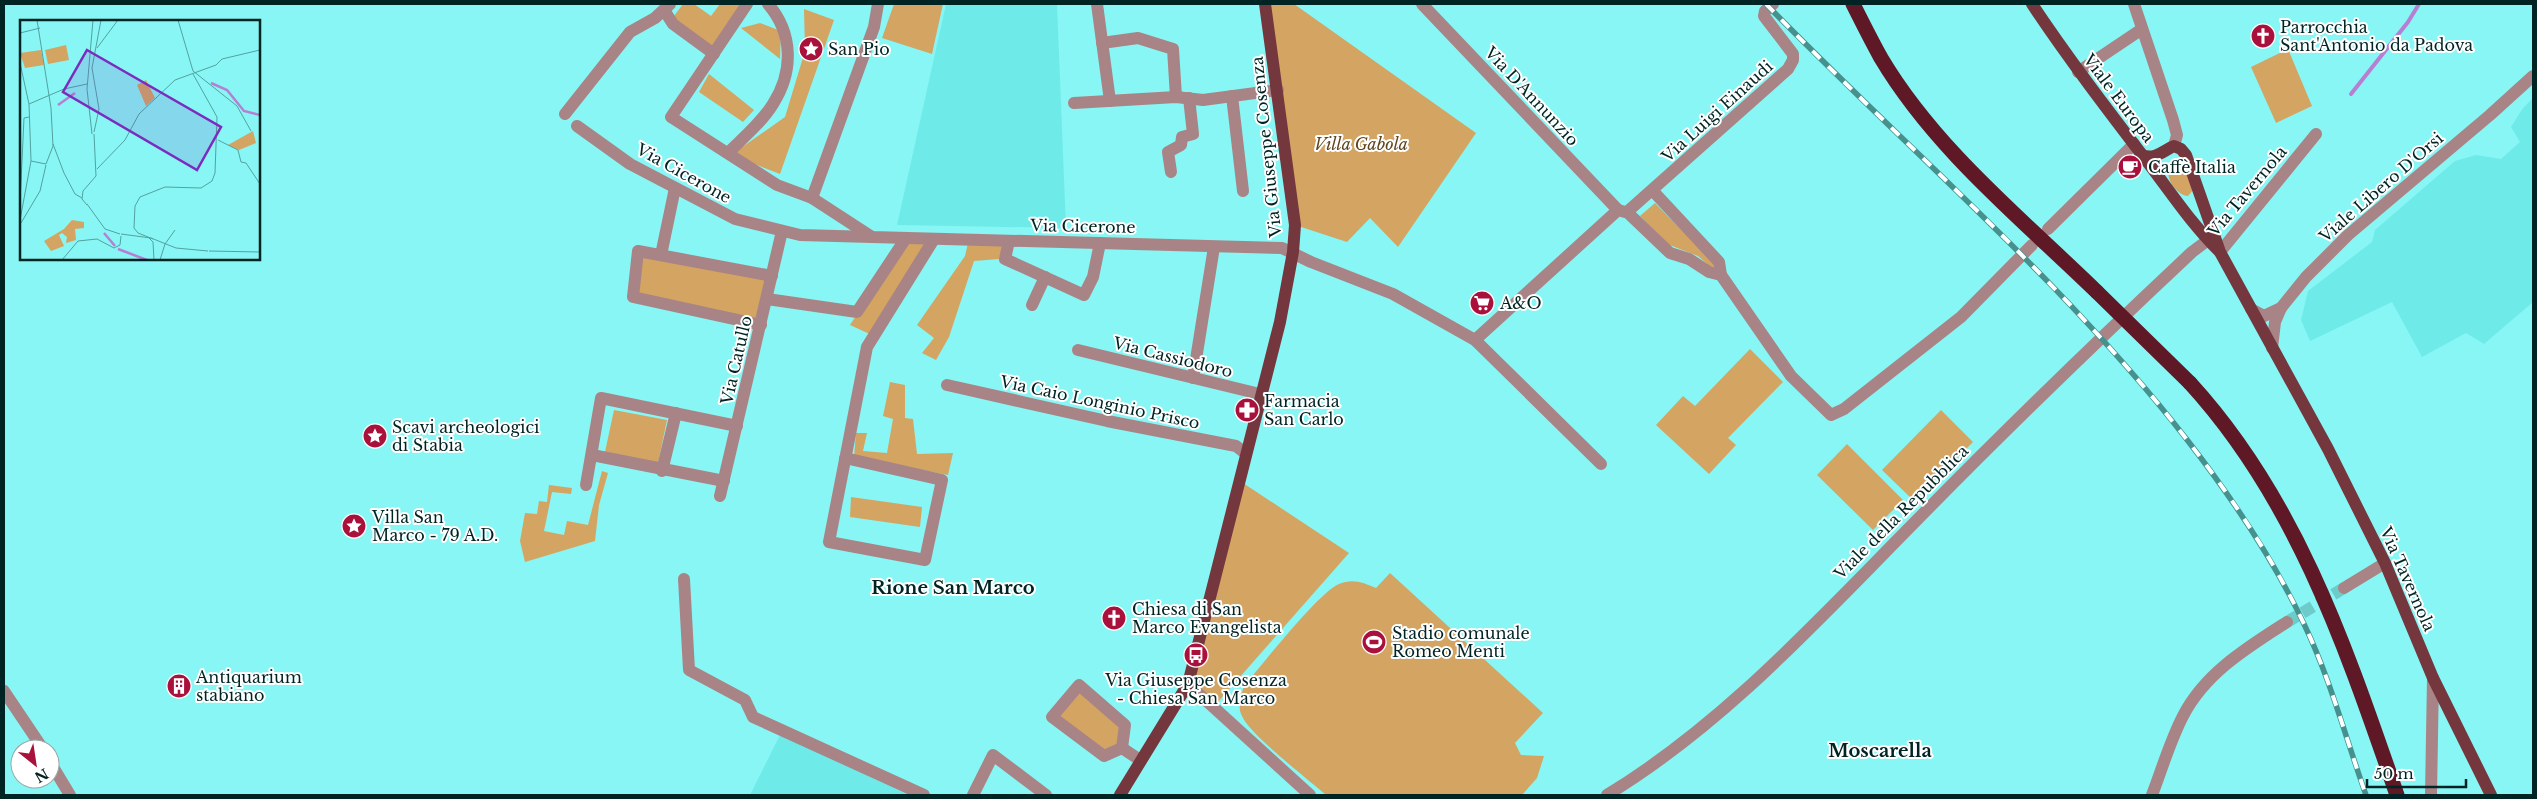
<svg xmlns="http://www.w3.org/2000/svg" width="2537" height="799" font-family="'Libre Baskerville',serif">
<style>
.built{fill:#6eebe9}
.green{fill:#d4a462}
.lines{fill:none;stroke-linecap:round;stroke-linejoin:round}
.stream{stroke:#b77fd3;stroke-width:4}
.minor-tunnel{stroke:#6dccca;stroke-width:12;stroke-dasharray:12 6;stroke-linecap:butt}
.minor{stroke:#a98486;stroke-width:12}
.major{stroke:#74373e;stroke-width:12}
.highway{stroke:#5f1825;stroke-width:15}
.rail-casing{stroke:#46908e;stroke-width:5.5}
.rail{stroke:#fff;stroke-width:4;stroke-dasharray:11;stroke-linecap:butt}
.highway-bridge{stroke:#5f1825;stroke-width:15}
.labels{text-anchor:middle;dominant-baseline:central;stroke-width:4;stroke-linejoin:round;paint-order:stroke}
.poi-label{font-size:16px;fill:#002323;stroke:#fff;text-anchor:start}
.street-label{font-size:16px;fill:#002323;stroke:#fff}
.park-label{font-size:16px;font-style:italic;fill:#5f441d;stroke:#fff}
.neighbourhood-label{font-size:18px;font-weight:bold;fill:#002323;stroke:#fff}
.inset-river{fill:none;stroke:#b77fd3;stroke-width:2.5}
.inset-road{fill:none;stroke:#52a2a0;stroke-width:1}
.view{fill:#7b2cbf;fill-opacity:0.15;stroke:#7b2cbf;stroke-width:2.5}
.inset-edge{fill:none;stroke:#002323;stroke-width:2.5}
</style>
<rect width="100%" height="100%" fill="#88f6f4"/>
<g class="built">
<polygon points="946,4 1057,4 1066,228 897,225"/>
<polygon points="2533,98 2533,302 2484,344 2466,333 2422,357 2392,302 2310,341 2301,320 2308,291 2372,242 2375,230 2455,161 2476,155 2501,159 2520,142 2511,127 2523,108"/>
<polygon points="780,735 909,795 750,795"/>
</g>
<g class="green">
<polygon points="683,4 694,4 711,16 720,4 748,4 717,51 671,20"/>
<polygon points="894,4 943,4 932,54 882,38"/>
<polygon points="1270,4 1294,4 1476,133 1398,247 1370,218 1347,242 1295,225"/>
<polygon points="804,9 834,20 780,174 731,155 785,117 805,51"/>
<polygon points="760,23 781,31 780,59 741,28"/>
<polygon points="2288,49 2312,106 2276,123 2251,67"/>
<polygon points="709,74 754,110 743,122 699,92"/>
<path d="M2178 163 2183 165 2193 190 2188 196C2176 195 2165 178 2169 167Z"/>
<polygon points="1655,203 1715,264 1712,268 1698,256 1667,244 1640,216"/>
<polygon points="906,239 933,240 874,336 850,325"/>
<polygon points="968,243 1004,244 999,259 974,261 949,337 936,360 922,353 934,338 917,325 965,256"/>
<polygon points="637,256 766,280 757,321 636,297"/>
<polygon points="1750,349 1783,382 1728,438 1736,445 1709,474 1656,425 1683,396 1695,406"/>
<polygon points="890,382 905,385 905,418 913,419 917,454 953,453 948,475 854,457 856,433 867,433 863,451 887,453 893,419 883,416"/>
<polygon points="614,410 667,420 658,463 605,452"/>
<polygon points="1941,410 1973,442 1914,501 1882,470"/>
<polygon points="1847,444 1903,500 1873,530 1817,475"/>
<polygon points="602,471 608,473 599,505 595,541 525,562 520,541 525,513 537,514 539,501 547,502 549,485 572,488 571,494 552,492 544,531 564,535 567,521 588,525"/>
<polygon points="1243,483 1349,553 1217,703 1190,677"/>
<polygon points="851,497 922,507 920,527 850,517"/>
<path d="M1390 573 1543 713 1515 743 1521 755 1544 756 1537 778 1522 795H1326C1308 779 1250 735 1242 716 1237 707 1241 695 1244 686 1261 666 1320 591 1339 584 1353 578 1364 583 1376 588Z"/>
<polygon points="1079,685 1125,725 1122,748 1104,756 1057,721"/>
</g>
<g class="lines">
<polyline class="stream" points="2351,94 2408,22 2419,4"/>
<polyline class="minor-tunnel" points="2287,622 2344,588"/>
<g class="minor">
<polyline points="747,4 671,117 777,185 812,198 872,237 1282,248 1311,262 1393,294 1475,340 1601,464"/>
<polyline points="1097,4 1110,101"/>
<polyline points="1422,4 1618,210"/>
<polyline points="2134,4 2173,120 2177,135 2174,146"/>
<polyline points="664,10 673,24 714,54"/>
<polyline points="1102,43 1138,38 1173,49 1176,97"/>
<polyline points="2078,72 2142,29"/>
<polyline points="1232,96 1243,191"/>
<polyline points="1074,103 1176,97 1203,100 1278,90"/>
<polyline points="565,114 630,32 655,18 670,4"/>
<polyline points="577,126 630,164 735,219 800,235 872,237"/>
<path d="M728 153C743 138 762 122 773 104 794 71 793 33 768 4"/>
<polyline points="1171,172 1168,152 1181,145 1182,137 1193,134 1189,98"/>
<polyline points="1653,191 1719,262 1721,275"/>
<polyline points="812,198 874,27 878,4"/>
<polyline points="1627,212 1670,253 1689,259 1709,272 1721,275 1791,376 1831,415 1844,409 1961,317 2032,245"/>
<polyline points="1627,212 1788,69 1793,60 1793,54 1764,16 1765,11 1773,4"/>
<polyline points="2048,229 2134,144"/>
<polyline points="1009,241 1005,259 1084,295 1093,277 1100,243"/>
<polyline points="2220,252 2316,134"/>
<polyline points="661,255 675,188"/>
<polyline points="767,299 857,312 906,238"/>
<polyline points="1032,305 1045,277"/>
<polyline points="2251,309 2264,316 2281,308 2306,277 2348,235 2490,115 2533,76"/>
<polyline points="761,325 633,297 638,251 772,276"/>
<polyline points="1475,340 1618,210 1625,212"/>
<polyline points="2272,348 2275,322 2281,308"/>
<polyline points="1078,350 1260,394"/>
<polyline points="1193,378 1214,247"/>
<polyline points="947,385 1107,421 1236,446 1245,453"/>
<polyline points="592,455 724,481"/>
<polyline points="845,458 942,480 925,560 829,542 867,347 934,239"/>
<polyline points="662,471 676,413"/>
<polyline points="586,485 601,398 737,426"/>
<polyline points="720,496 782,231"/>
<polyline points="684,579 689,670 745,700 753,717 924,795"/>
<polyline points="2344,588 2385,563"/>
<polyline points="1188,684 1310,795"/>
<polygon points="1079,685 1125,725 1122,748 1104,756 1052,717"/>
<polyline points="4,691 43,749"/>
<polyline points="1122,748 1140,760"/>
<polyline points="50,762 70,795"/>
<polyline points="973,795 993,755 1046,795"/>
<path d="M1607 795C1724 724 1818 620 1913 524 2004 431 2097 341 2192 252L2208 240"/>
<path d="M2152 795C2162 769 2170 741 2183 716 2205 673 2248 647 2287 622"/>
<polyline points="2431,795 2433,678"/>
</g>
<g class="major">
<path d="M2032 4C2068 58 2107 109 2146 160 2170 191 2192 225 2220 252L2328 449 2385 563 2433 678 2491 795"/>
<path d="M2142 155C2155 160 2163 151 2174 146L2181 149 2186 155 2219 249"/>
<polyline points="1120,795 1188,684 1280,322 1293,252 1295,225 1265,4"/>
</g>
<g class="highway">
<path d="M1853 4C1862 22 1871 40 1881 58 1935 149 2022 219 2097 292"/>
<path d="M2190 383C2297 500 2346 648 2397 795"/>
</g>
<defs>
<path id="rail" d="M1766 4C1907 149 2063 280 2188 441 2232 498 2273 558 2304 624 2330 678 2346 739 2366 795"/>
</defs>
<use href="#rail" class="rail-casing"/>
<use href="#rail" class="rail"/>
<polyline class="highway-bridge" points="2097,292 2190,383"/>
</g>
<defs>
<symbol id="church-disc" viewBox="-11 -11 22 22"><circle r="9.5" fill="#a9113c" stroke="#fff"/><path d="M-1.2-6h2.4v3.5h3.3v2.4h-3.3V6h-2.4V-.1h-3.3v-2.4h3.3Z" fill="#fff"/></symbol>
<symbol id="sight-disc" viewBox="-11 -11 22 22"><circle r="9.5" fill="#a9113c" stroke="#fff"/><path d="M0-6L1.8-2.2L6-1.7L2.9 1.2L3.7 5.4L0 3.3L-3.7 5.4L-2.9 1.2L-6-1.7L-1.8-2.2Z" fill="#fff"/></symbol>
<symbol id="cafe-disc" viewBox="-11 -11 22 22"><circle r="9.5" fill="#a9113c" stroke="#fff"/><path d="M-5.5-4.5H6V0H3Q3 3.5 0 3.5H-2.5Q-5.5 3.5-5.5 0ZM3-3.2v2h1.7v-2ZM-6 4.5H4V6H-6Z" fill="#fff"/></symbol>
<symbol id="supermarket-disc" viewBox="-11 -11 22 22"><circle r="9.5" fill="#a9113c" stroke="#fff"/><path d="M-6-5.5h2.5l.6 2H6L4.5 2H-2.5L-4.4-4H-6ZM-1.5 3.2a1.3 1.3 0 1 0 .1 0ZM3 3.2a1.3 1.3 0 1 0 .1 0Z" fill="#fff"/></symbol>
<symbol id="pharmacy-disc" viewBox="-11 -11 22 22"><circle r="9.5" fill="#a9113c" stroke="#fff"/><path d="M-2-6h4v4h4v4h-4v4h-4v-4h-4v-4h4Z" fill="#fff"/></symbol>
<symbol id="stadium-disc" viewBox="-11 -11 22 22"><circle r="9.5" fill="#a9113c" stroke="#fff"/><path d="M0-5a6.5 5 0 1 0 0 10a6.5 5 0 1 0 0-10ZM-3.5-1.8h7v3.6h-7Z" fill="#fff"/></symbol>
<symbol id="bus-disc" viewBox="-11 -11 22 22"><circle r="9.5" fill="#a9113c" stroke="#fff"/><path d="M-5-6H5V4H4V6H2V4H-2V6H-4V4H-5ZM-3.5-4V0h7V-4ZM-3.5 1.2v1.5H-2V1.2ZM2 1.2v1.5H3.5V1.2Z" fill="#fff"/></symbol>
<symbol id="building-disc" viewBox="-11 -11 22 22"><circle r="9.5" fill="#a9113c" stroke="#fff"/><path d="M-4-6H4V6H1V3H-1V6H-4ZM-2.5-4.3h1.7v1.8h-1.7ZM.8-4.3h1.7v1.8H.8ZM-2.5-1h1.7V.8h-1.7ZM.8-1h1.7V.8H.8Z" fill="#fff"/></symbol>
</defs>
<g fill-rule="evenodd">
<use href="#church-disc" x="2249" y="22" width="28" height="28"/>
<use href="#sight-disc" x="797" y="35" width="28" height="28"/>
<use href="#cafe-disc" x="2116" y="153" width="28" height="28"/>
<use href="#supermarket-disc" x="1468" y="289" width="28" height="28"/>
<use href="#pharmacy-disc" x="1233" y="396" width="28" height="28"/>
<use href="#sight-disc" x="361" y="422" width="28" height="28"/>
<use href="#sight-disc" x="340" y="512" width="28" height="28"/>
<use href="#church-disc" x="1100" y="604" width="28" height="28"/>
<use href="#stadium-disc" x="1360" y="628" width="28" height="28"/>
<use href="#bus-disc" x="1182" y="641" width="28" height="28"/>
<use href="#building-disc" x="165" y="672" width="28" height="28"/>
</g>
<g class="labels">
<g class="poi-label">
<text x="2280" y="27">Parrocchia<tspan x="2280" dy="18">Sant'Antonio da Padova</tspan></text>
<text x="828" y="49">San Pio</text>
<text x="2148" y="167">Caffè Italia</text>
<text x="1500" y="303">A&amp;O</text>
<text x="1264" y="401">Farmacia<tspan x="1264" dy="18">San Carlo</tspan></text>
<text x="392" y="427">Scavi archeologici<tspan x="392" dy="18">di Stabia</tspan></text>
<text x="372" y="517">Villa San<tspan x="372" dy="18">Marco - 79 A.D.</tspan></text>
<text x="1132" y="609">Chiesa di San<tspan x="1132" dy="18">Marco Evangelista</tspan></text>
<text x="1392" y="633">Stadio comunale<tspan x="1392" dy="18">Romeo Menti</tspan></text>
<text x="196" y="677">Antiquarium<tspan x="196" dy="18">stabiano</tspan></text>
<text x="1196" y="680" text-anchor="middle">Via Giuseppe Cosenza<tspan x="1196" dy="18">- Chiesa San Marco</tspan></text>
</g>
<g class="street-label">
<text transform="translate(1532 96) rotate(47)">Via D'Annunzio</text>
<text transform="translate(2119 98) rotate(53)">Viale Europa</text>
<text transform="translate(1717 111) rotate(-42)">Via Luigi Einaudi</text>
<text transform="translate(1266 147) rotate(-96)">Via Giuseppe Cosenza</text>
<text transform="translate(684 173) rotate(29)">Via Cicerone</text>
<text transform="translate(2381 187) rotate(-41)">Viale Libero D'Orsi</text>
<text transform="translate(2247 191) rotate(-50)">Via Tavernola</text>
<text transform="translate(1083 226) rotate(1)">Via Cicerone</text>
<text transform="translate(1173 357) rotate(14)">Via Cassiodoro</text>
<text transform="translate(736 360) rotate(-77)">Via Catullo</text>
<text transform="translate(1100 402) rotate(12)">Via Caio Longinio Prisco</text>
<text transform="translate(1901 512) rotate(-45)">Viale della Repubblica</text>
<text transform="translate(2408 579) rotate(66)">Via Tavernola</text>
</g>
<g class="park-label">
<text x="1361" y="144">Villa Gabola</text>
</g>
<g class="neighbourhood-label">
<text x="953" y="588">Rione San Marco</text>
<text x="1880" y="751">Moscarella</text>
</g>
</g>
<g transform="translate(20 20)">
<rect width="240" height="240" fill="#88f6f4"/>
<path d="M46 25 49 40 28 44 25 30ZM21 30 24 45 5 48 0 33ZM126 60 135 78 126 86 117 65ZM233 111 236 123 219 130 208 125ZM52 200 64 202V208L55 209 56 220 46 223 47 217 42 213 39 215 44 226 31 231 24 221 44 209Z" fill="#d4a462"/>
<path class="inset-river" d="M191 63 207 70 224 91 240 95M38 85 55 73M84 213 95 226M98 229 127 240"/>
<path class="inset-road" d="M158 0 173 51 217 86 231 111M0 13 20 8M77 28 98 0M0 43 9 84 11 141 0 200M9 84 44 69 67 64M74 112 79 89 72 48 81 0M72 114 67 69 73 0M198 120 218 130 221 142 226 143 240 164M33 124 44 153 55 174 62 178M11 141 26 144 33 126 31 88 17 0M77 149 105 120 119 94 155 60 196 45 202 39 240 30M0 183 4 98 9 97M67 184 85 209 100 214M67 185 62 179 63 171 76 156 74 114M1 203 20 171 26 145M101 214 131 218 156 228 188 231M129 218 133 222 134 240M133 219 118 213 114 208 115 186 120 177 145 167 181 168 192 161 195 153 197 97 173 54M189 231 240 232M42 240 58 221 77 219 94 228 100 225 101 216M140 240 145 224 155 210"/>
<path class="view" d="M67 30 201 107 177 150 43 72Z"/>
<rect width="240" height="240" class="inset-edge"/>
</g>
<rect width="2537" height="799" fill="none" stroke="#002323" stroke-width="10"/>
<g transform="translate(35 764) rotate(150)"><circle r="24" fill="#ffffff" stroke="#99a7a7"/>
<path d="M0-4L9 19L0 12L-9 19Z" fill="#a9113c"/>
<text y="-8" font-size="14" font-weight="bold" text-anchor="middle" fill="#002323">N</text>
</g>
<path d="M2367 779v8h99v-8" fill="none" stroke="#002323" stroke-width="2.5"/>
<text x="2374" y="779" font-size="15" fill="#002323" stroke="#ffffff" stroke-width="4" paint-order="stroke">50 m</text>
</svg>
